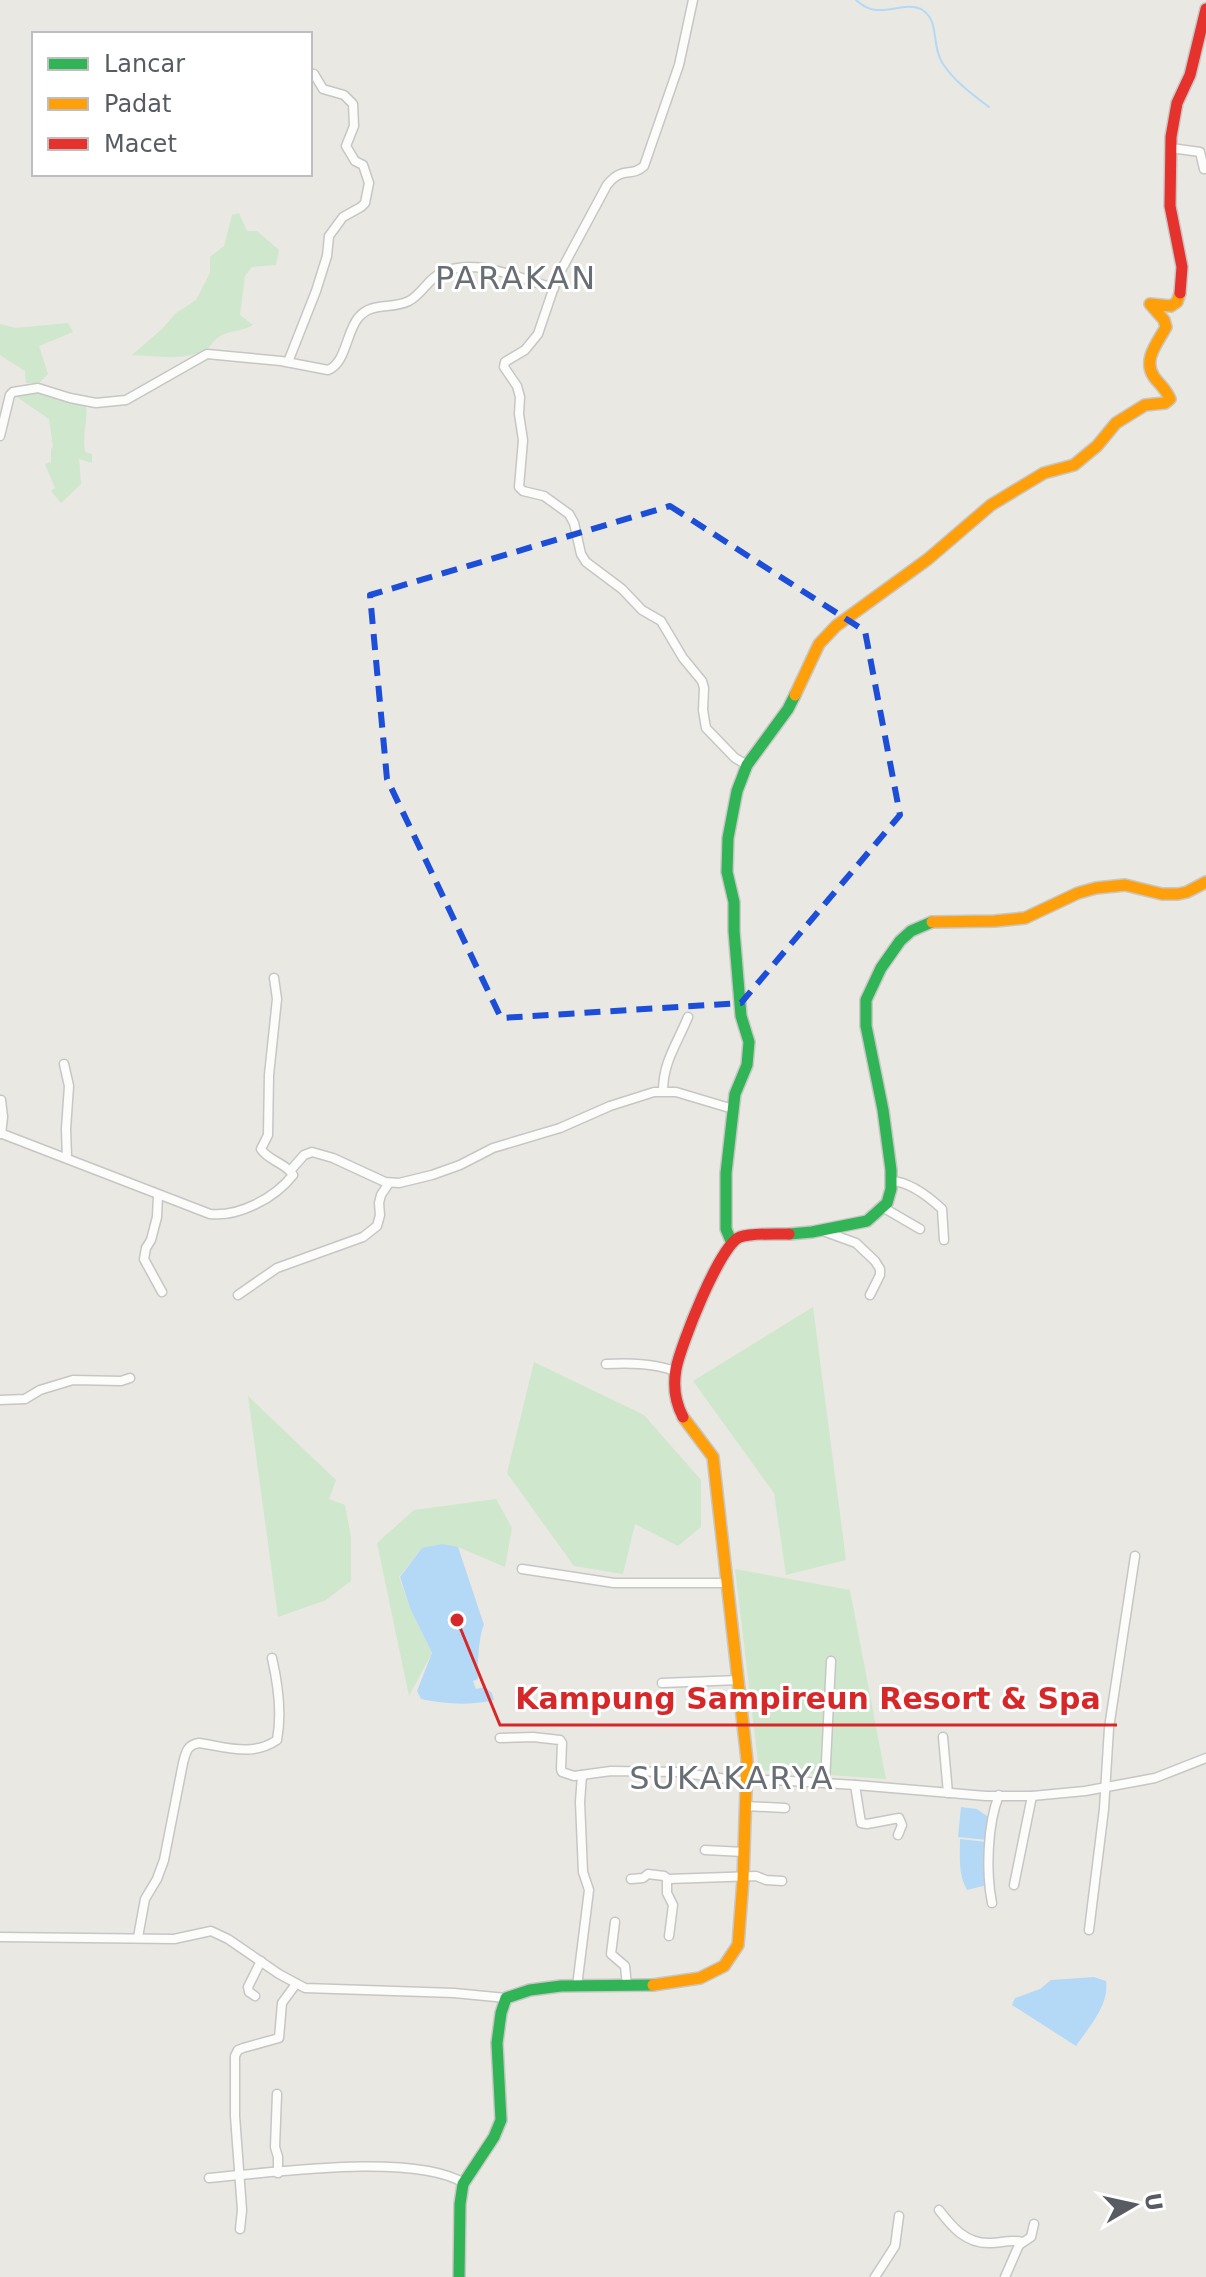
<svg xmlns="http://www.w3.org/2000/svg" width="1206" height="2277" font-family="'DejaVu Sans',sans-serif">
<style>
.green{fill:#cfe7cc}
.water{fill:#b4d9f6}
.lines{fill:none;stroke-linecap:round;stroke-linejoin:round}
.stream{stroke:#b4d9f6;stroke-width:2}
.street-casing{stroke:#c6c6c5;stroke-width:11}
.fast-casing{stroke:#c7c7c6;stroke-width:14}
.slow-casing{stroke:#c7c7c6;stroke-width:14}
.jam-casing{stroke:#c7c7c6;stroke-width:14}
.street{stroke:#fcfcfb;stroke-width:8}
.fast{stroke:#30b455;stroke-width:11}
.slow{stroke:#ff9f0a;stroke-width:11}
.jam{stroke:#e5322d;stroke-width:11}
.marked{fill:none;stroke:#1d4ed8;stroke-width:6;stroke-dasharray:16 10;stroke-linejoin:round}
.labels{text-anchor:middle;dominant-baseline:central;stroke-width:6;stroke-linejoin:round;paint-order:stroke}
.quarter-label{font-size:32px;letter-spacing:2px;fill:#696e74;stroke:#fff}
.leader{fill:none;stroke:#d62828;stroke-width:3}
.callout-dot{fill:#d62828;stroke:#fff;stroke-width:3}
.callout-label{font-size:30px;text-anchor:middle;font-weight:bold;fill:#d62828;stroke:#fff;stroke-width:6;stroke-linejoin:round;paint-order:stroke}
</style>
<rect width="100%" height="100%" fill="#eae8e2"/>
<g class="green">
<path d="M239 213 247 231H257L279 250 276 265 252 267 245 276 240 315 253 325C243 331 232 330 222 335 213 339 212 347 203 351 182 361 156 356 132 355L163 328 176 313 196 300 210 273V257L224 246 232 215Z"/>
<polygon points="68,323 73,332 39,346 48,374 39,383 26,383 25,371 0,355 0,324 16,328"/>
<path d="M42 391 86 404C88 422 82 434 85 452L92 454V463L79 459 81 484 61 503 51 491 55 488 45 464 51 462V449L53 447 49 419 14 395Z"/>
<polygon points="813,1307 846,1560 786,1575 774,1493 693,1381"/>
<polygon points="534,1362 644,1415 701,1480 701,1527 678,1546 635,1524 623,1574 574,1566 507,1473"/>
<polygon points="248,1396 336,1480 329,1499 345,1505 351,1537 351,1581 326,1600 278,1617"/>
<polygon points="496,1499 512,1528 505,1567 458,1547 422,1548 399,1577 410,1608 432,1653 409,1696 377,1543 414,1510"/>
<polygon points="735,1569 850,1590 886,1779 759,1770"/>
</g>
<g class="water">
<path d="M442 1544 458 1547 484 1625C479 1633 477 1668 478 1679L473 1681 476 1689 485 1687 492 1693 494 1700C469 1706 446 1704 421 1699L417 1691 432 1653 410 1608 400 1577 422 1548Z"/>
<polygon points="961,1807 977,1809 991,1819 987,1840 958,1837"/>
<path d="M960 1839 987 1842V1885L967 1890C958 1874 960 1857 960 1839Z"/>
<path d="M1094 1977 1106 1981C1110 2005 1088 2028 1076 2046L1012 2005 1015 1998 1040 1989 1051 1980Z"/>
</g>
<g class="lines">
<path class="stream" d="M856 0C879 22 900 0 921 9 941 21 930 44 943 64 954 81 973 95 989 107"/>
<defs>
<g id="street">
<path d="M693 0 679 65 644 166C631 178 623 165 607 185L557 278 538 334 525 350 505 362 504 367 517 386 520 397 519 414 523 440 519 487 523 491 544 496 569 514 574 523 581 554 586 562 622 589 642 610 661 621 683 658 702 681 704 688 703 710 706 728 735 758 747 765"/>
<polyline points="1171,148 1200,152 1204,169 1206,169"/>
<polyline points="288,362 316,291 327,256 329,236 343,217 361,207 365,203 369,183 363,165 355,161 346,146 354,126 353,104 344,95 323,89 314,74"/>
<path d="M0 436 10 395 13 392 38 388 70 398 96 403 126 400 207 354 281 361 328 370C346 363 346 333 358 318 372 301 391 310 409 301 422 294 428 279 441 273 474 256 520 279 554 288"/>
<path d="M274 978 277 999 269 1075 268 1135 261 1149C267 1159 281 1162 290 1171"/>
<polyline points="64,1064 69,1086 66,1129 67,1158"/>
<path d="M663 1091C663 1062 677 1044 688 1017"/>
<path d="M0 1133 210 1214C239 1217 275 1198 293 1175L290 1171 304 1155 312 1152 333 1158 385 1182 399 1183 432 1175 460 1165 493 1148 560 1128 610 1106 654 1092H676L733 1109"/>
<polyline points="1,1134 3,1117 1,1100"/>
<path d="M892 1181C909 1182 929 1197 942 1209L944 1240"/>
<polyline points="158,1195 157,1217 151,1240 146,1248 144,1259 162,1292"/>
<polyline points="884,1208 920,1229"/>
<polyline points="823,1231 856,1243 875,1261 880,1269 880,1275 870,1295"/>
<polyline points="238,1295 277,1268 363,1237 377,1226 380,1215 379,1203 381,1195 389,1183"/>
<path d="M606 1364C630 1363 652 1363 675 1371"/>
<polyline points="0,1400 25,1399 40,1390 73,1380 121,1381 130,1378"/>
<polyline points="522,1569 614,1583 728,1583"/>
<polyline points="662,1683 739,1680"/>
<polyline points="943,1737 948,1793"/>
<polyline points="500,1738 533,1737 560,1740 562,1743 561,1769 562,1772 574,1776 611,1771 677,1772 741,1781 774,1780 856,1785 986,1796 1032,1796 1085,1791 1155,1778 1206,1758"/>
<polyline points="825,1783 831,1661"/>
<polyline points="855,1785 861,1823 867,1824 899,1818 902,1825 898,1835"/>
<polyline points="745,1806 785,1808"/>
<polyline points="705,1850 744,1852"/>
<polyline points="631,1879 643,1878 648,1874 664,1876 668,1879 756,1876 766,1880 782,1881"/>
<polyline points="667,1879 667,1893 673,1905 669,1936"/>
<polyline points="1014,1885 1032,1796"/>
<path d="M992 1903C986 1873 987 1825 999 1795"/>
<polyline points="615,1922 611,1954 625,1966 627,1986"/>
<polyline points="1089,1930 1104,1809 1109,1728 1135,1556"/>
<polyline points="0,1937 174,1939 211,1931 228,1939 279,1974 305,1988 454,1993 506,1998"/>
<path d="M138 1937 145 1899 157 1879 164 1860 183 1763C186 1752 187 1745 199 1743 226 1747 252 1757 277 1740 282 1714 278 1684 272 1658"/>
<polyline points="577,1986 589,1890 583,1872 580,1802 582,1775"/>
<polyline points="255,1996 249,1992 248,1987 261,1961"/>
<polyline points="277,2094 275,2147 278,2157 278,2173"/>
<path d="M209 2178C270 2173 413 2152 464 2183"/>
<path d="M939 2210C952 2227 966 2244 990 2243 1001 2243 1010 2239 1022 2242"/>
<polyline points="240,2229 242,2210 235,2116 235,2056 238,2050 243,2048 279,2038 282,2003 296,1984"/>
<polyline points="875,2277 895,2246 899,2216"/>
<polyline points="1005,2277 1019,2245 1031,2237 1034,2224"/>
</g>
<g id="fast">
<polyline points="789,1234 812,1232 867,1221 887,1203 891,1189 891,1170 883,1110 866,1026 866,1000 881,968 900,941 911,931 932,922"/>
<polyline points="731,1241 726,1229 726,1173 735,1094 747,1065 749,1042 741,1016 734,931 734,902 727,872 728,838 737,791 747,765 788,709 795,695"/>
<polyline points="459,2277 460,2204 463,2184 494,2137 501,2120 497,2043 501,2013 506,1998 530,1990 561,1986 653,1985"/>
</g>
<g id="slow">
<path d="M795 695 819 644 836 626 928 559 991 505 1044 473 1074 465 1097 446 1116 423 1145 405 1165 403 1170 399C1166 389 1160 385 1154 377 1142 360 1158 342 1166 327L1164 320 1150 304 1171 306 1177 302 1180 293"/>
<polyline points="932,922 995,921 1025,918 1078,893 1096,888 1125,885 1162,894 1178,894 1187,892 1206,882"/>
<polyline points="653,1985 700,1978 724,1966 738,1945 743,1880 747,1760 713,1457 683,1417"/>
</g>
<g id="jam">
<polyline points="1180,293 1182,267 1170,206 1171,137 1177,103 1190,75 1206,9"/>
<path d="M683 1417C675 1402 673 1386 676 1369 680 1347 720 1244 740 1237 752 1233 776 1234 789 1234"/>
</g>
</defs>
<use href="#street" class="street-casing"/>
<use href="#fast" class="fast-casing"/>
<use href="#slow" class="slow-casing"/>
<use href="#jam" class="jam-casing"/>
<use href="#street" class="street"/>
<use href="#fast" class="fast"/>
<use href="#slow" class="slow"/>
<use href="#jam" class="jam"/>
</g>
<path class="marked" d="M670 506 865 631 900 815 741 1003 501 1018 387 779 370 595Z"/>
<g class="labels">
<g class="quarter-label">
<text x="516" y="278">PARAKAN</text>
<text x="732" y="1778">SUKAKARYA</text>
</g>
</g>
<path class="leader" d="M457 1620L500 1725H1117"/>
<circle class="callout-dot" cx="457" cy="1620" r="8"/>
<g class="callout-label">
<text x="808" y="1709">Kampung Sampireun Resort &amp; Spa</text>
</g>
<rect x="32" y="32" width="280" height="144" fill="#ffffff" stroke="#bcbec0" stroke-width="2"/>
<rect x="48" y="58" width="40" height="12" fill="#30b455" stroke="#bcbec0" stroke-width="2"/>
<text x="104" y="72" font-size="24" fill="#585c62">Lancar</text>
<rect x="48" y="98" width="40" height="12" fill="#ff9f0a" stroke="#bcbec0" stroke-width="2"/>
<text x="104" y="112" font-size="24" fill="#585c62">Padat</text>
<rect x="48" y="138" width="40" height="12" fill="#e5322d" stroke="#bcbec0" stroke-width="2"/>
<text x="104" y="152" font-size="24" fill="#585c62">Macet</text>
<g transform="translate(1134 2205) rotate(81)" stroke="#ffffff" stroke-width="6" paint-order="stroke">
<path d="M0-6L14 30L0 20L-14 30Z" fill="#585c62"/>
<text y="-12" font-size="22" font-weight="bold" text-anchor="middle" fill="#585c62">U</text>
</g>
</svg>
